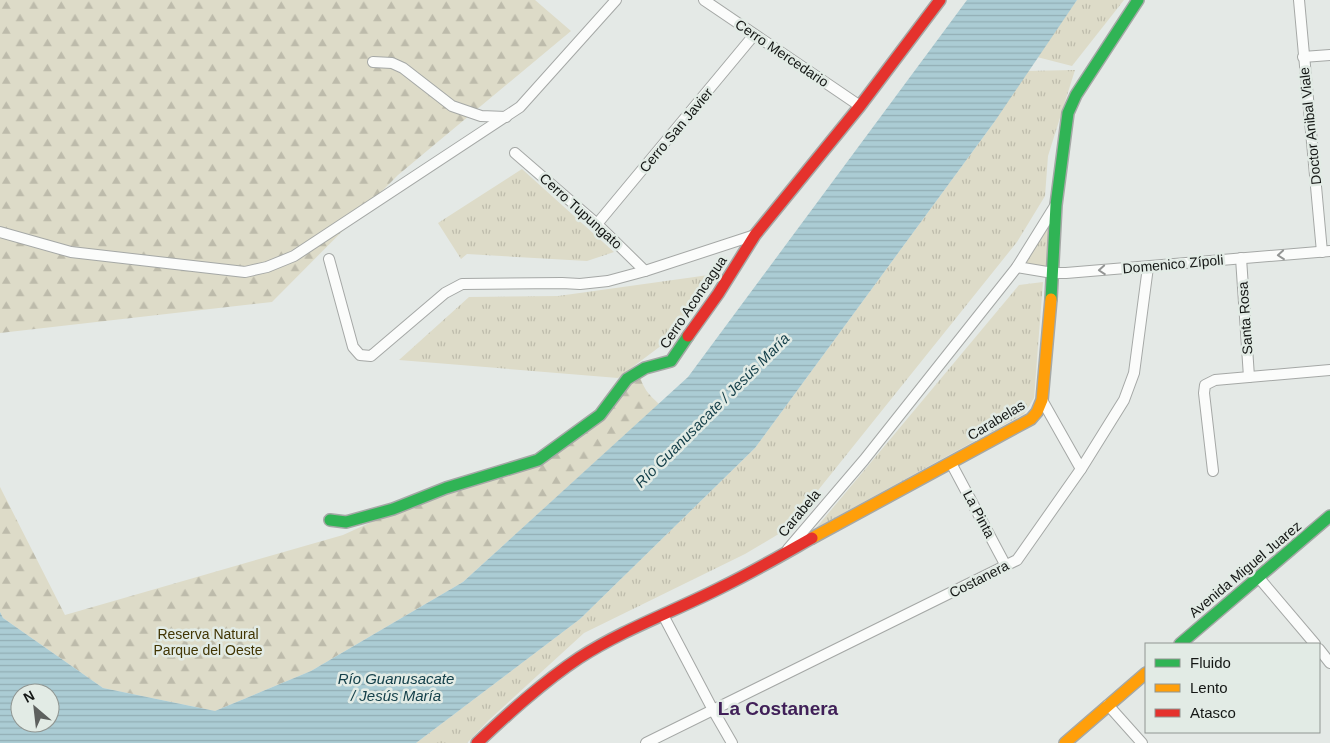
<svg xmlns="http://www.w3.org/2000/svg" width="1330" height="743" font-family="Arial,sans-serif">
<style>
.grass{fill:url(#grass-tufts)}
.forest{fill:url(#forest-firs)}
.water{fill:url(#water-rules);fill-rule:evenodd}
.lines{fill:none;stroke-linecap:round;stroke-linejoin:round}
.street-casing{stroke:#a5a8a6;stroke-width:12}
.fast-casing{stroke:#a5a8a6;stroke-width:14}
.slow-casing{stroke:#a5a8a6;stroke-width:14}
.jam-casing{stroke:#a5a8a6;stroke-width:14}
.street{stroke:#fbfcfb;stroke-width:10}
.fast{stroke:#30b455;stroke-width:11}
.slow{stroke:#ff9f0a;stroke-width:11}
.jam{stroke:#e5322d;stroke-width:11}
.oneway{stroke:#939594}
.labels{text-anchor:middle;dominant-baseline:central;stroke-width:5;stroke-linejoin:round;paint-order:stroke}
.street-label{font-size:14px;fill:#141715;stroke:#e2ebe5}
.park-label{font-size:14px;fill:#413503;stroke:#e2ebe5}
.water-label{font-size:15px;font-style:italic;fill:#15404a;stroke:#e2ebe5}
.district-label{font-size:19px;font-weight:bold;fill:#402058;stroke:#e2ebe5}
</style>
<defs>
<pattern id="grass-tufts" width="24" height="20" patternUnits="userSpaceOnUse" patternTransform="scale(1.25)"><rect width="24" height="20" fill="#dddbc8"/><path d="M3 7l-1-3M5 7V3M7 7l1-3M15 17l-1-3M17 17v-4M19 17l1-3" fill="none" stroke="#bdbbab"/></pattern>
<pattern id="forest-firs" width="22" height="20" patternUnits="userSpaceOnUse" patternTransform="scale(1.25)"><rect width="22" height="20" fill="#dddbc8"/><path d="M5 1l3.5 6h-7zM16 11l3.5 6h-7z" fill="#bdbbab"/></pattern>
<pattern id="water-rules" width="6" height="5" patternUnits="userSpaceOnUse" patternTransform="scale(1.25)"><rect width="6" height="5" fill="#abccd4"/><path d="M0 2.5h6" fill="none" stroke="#92aeb5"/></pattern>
</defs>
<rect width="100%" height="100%" fill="#e4e9e6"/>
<g class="grass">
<polygon points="1077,0 1124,0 1072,66 1037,57"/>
<polygon points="1075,70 1048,156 1045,196 1017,242 787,529 745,554 584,633 489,720 467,743 416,743 580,619 755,448 995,121 1025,71"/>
<polygon points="522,169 614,252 587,261 467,254 461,259 438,223"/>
<polygon points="1053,216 1050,268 1023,265"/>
<polygon points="716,274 670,339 618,378 399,360 469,297 558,296"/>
<polygon points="1043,282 1034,398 1024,414 816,528 1019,285"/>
</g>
<g class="forest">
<polygon points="0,0 535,0 571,31 398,175 272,302 0,333"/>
<path d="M639 372C642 387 648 394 659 404L463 582 311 671 215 711 103 688 3 618 0 612V487L65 615 343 535 446 488 538 460Z"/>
</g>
<path class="water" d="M967 0H1077L995 121 755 448 580 619 416 743H0V612L3 618 103 688 215 711 311 671 463 582 688 377ZM20 693H50V723H20Z"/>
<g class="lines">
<defs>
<g id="street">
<polyline points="704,0 860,106"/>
<polyline points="1299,0 1322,252"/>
<polyline points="1303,57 1330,55"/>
<polyline points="373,62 392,63 403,68 452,106 481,116 506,117"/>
<polyline points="515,153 597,224 645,271"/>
<polyline points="597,224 754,35"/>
<polyline points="0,232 71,252 245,272 267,267 294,256 520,107 616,0"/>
<polyline points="1241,258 1249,377"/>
<polyline points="329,259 353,347 360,355 371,356 445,293 462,284 562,283 580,284 608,281 645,271 755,235"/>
<polyline points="1017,267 1053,273 1066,273 1330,251"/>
<polyline points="1042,400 1081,469"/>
<polyline points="951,463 1006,566"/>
<polyline points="1213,471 1204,393 1205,385 1215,380 1330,370"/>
<polyline points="788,549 864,460 1017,267 1055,206"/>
<polyline points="1259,578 1315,644"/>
<polyline points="663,615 713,710 732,743"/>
<polyline points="1319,649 1330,663"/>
<polyline points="1108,705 1142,743"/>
<polyline points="646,743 1017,560 1081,469 1124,400 1134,373 1148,267"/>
</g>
<g id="fast">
<polyline points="1051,299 1056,205 1068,113 1076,95 1138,0"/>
<polyline points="330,520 346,522 393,509 446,488 538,460 600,415 627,379 645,368 671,361 688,336"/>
<polyline points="1180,644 1330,516"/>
</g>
<g id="slow">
<polyline points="812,538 1031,419 1037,412 1042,400 1051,299"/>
<polyline points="1065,743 1146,673"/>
</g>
<g id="jam">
<polyline points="688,336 718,294 755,235 860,106 940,0"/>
<path d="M477 743C509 713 543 682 579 658 624 629 675 611 722 587 753 572 782 555 812 538"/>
</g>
</defs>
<use href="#street" class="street-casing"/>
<use href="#fast" class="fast-casing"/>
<use href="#slow" class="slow-casing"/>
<use href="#jam" class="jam-casing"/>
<use href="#street" class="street"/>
<use href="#fast" class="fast"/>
<use href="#slow" class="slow"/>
<use href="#jam" class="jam"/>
</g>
<defs><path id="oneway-chevron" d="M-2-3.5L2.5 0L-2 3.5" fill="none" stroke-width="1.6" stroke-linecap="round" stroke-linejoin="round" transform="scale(1.25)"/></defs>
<g class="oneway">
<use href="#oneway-chevron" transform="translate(1281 255) rotate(175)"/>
<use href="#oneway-chevron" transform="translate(1102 270) rotate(176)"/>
</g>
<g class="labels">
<g class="street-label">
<text transform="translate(782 53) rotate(34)">Cerro Mercedario</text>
<text transform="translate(1310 126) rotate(-96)">Doctor Anibal Viale</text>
<text transform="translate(676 130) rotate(-50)">Cerro San Javier</text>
<text transform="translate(581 211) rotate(42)">Cerro Tupungato</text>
<text transform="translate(1173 264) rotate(-5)">Domenico Zípoli</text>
<text transform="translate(693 302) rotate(-56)">Cerro Aconcagua</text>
<text transform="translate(1245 318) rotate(-94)">Santa Rosa</text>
<text transform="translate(996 420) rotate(-31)">Carabelas</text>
<text transform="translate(799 513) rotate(-50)">Carabela</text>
<text transform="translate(979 514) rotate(62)">La Pinta</text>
<text transform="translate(1245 569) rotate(-40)">Avenida Miguel Juarez</text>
<text transform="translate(979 579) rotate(-27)">Costanera</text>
</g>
<g class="park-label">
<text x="208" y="634">Reserva Natural<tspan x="208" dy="16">Parque del Oeste</tspan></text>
</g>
<g class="water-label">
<text transform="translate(712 410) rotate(-45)">Río Guanusacate / Jesús María</text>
<text x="396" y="678">Río Guanusacate<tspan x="396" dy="17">/ Jesús María</tspan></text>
</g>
<g class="district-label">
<text x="778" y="708">La Costanera</text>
</g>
</g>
<rect x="1145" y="643" width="175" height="90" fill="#e2ebe5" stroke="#909692"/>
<rect x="1155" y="659" width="25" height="8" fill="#30b455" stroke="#909692"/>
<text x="1190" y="668" font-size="15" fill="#141715">Fluido</text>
<rect x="1155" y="684" width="25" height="8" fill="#ff9f0a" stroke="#909692"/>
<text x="1190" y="693" font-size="15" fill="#141715">Lento</text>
<rect x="1155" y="709" width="25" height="8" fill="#e5322d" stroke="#909692"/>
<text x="1190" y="718" font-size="15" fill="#141715">Atasco</text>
<g transform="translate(35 708) rotate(332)"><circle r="24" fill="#e2ebe5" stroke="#909692"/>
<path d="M0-4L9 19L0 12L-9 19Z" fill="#5d605e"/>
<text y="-8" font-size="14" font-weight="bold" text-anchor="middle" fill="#141715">N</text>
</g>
</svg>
